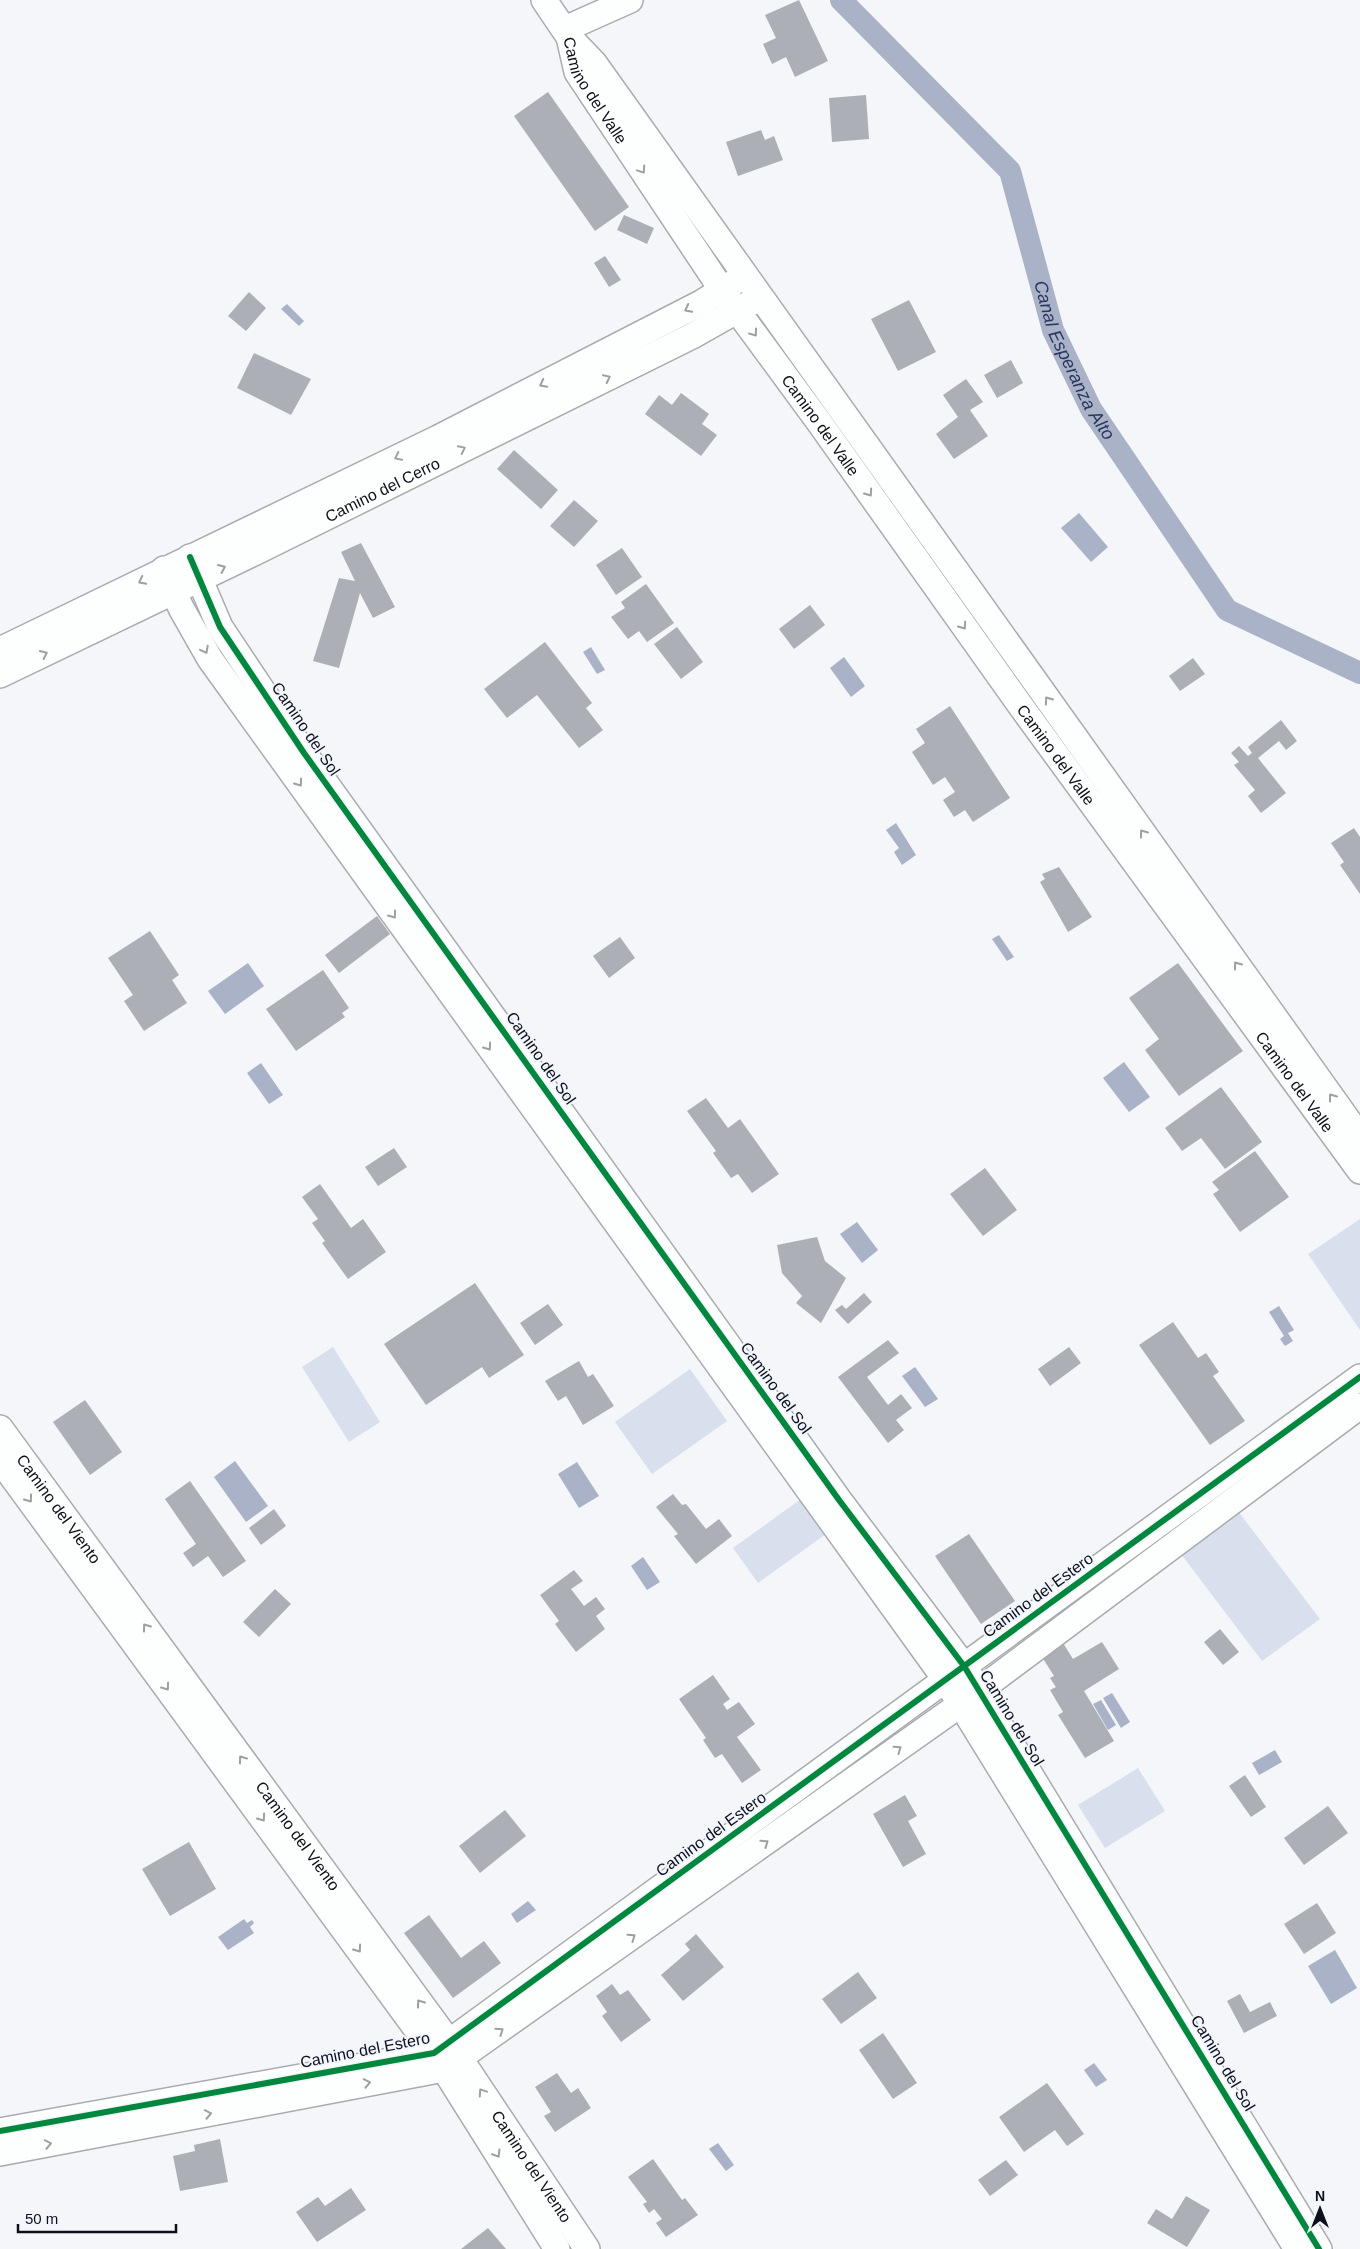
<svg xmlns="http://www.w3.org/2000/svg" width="1360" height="2249" font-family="Arial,sans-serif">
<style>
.green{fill:#d8dfed}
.water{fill:#a9b2c7}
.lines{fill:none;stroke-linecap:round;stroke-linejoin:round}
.canal{stroke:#a9b2c7;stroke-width:22}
.building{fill:#acb0b6}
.minor-casing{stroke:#a8abb1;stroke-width:28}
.minor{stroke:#fdfefe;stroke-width:25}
.cycleway-casing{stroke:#f2f5fb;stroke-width:9}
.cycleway{stroke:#00873e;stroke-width:6}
.oneway{stroke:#9d9fa3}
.labels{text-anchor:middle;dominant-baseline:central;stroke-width:4;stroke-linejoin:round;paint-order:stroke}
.street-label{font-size:16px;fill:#0c101a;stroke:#f2f5fb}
.water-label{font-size:18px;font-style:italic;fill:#27365f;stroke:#f2f5fb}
</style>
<rect width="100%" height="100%" fill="#f4f6f9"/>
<g class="green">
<polygon points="1360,1219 1360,1330 1308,1254"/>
<polygon points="333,1347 380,1422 349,1442 302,1367"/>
<polygon points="690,1369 727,1421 652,1474 615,1422"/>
<polygon points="801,1499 826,1534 758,1583 733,1548"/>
<polygon points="1238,1511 1320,1619 1262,1661 1181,1554"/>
<polygon points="1138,1768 1165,1811 1105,1848 1078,1805"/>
</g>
<g class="water">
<polygon points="287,304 304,321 299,326 281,309"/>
<polygon points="1079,513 1108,547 1091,562 1061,528"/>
<polygon points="591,647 605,670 597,674 583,652"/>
<polygon points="844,657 865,686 851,697 830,668"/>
<polygon points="896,823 916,855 902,865 894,852 899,848 886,830"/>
<polygon points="999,935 1014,957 1007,961 992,939"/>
<polygon points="248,963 264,986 225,1014 208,991"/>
<polygon points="1124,1062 1150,1097 1129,1112 1103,1078"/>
<polygon points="261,1063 283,1095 269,1104 247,1073"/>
<polygon points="857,1222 878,1250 862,1263 840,1234"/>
<polygon points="1279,1306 1294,1330 1288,1333 1293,1341 1285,1346 1280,1339 1284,1336 1269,1312"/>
<polygon points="915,1367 938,1399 925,1407 902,1376"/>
<polygon points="235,1461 268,1506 246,1522 214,1477"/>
<polygon points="577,1462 599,1496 579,1508 558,1474"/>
<polygon points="643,1557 660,1582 647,1590 631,1566"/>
<polygon points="1112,1693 1130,1722 1121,1728 1103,1698"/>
<polygon points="1101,1700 1116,1725 1108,1730 1093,1704"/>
<polygon points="1275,1750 1282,1762 1259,1775 1252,1763"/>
<polygon points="528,1901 536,1910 517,1923 511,1914"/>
<polygon points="244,1919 247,1923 252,1920 254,1923 250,1927 254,1933 228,1950 218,1937"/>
<polygon points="1335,1950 1357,1988 1331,2004 1308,1966"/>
<polygon points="1094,2063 1107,2080 1096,2087 1084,2070"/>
<polygon points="718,2143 734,2165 726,2171 709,2149"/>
</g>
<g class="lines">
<path class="canal" id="s1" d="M841 0 1010 171 1053 330 1091 409 1227 610 1360 673"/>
</g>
<g class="building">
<polygon points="799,0 828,61 795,77 786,57 772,64 763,44 776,38 765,15"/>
<polygon points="548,92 629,207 595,231 514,116"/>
<polygon points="866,95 869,139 832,142 829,98"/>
<polygon points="761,130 765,140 774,136 783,160 738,176 726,142"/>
<polygon points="624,215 654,228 647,244 617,230"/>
<polygon points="605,256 621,280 609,287 594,263"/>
<polygon points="249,292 266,308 246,331 228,316"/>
<polygon points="909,300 936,352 898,371 871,319"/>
<polygon points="254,353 311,379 291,415 237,388"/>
<polygon points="1011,360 1023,383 997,398 984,375"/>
<polygon points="966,379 983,402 970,410 988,436 954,459 936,434 958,417 943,395"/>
<polygon points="681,393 709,414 702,424 717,435 701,456 645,414 659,395 672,405"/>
<polygon points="514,450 558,490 541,509 497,469"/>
<polygon points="574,500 598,521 574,547 550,526"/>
<polygon points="361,543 395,607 373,618 360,593 339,668 313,661 339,578 355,581 341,552"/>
<polygon points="622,548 642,577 616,595 596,565"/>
<polygon points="646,584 674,623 647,642 639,631 628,639 611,617 625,608 621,602"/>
<polygon points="810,605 825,625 794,649 779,629"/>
<polygon points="677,627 703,662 681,679 654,644"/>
<polygon points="545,642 592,703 586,708 603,730 579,748 537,695 507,718 484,689"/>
<polygon points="1193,658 1205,674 1180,691 1169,676"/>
<polygon points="950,706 1010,798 973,822 965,810 954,817 943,800 955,792 945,777 933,785 912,752 925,743 916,729"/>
<polygon points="1281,720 1297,741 1286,750 1279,741 1258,758 1286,793 1261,813 1248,796 1255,790 1234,765 1239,762 1231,753 1239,746 1248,756 1252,753 1248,747"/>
<polygon points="1354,828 1360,837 1360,894 1340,865 1344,862 1331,843"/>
<polygon points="1059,867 1092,917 1068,932 1040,882 1045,879 1042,874"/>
<polygon points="377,916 390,934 339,973 325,955"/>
<polygon points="150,931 179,975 172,980 187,1003 144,1031 124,1001 133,995 108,958"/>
<polygon points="620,937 635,958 609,978 593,956"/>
<polygon points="1178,963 1243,1051 1179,1096 1145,1050 1159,1039 1129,998"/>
<polygon points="323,970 349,1008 342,1013 345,1017 296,1051 266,1009"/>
<polygon points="1221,1087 1262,1142 1225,1169 1201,1138 1182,1151 1165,1128"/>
<polygon points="706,1098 728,1128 740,1119 779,1174 752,1193 738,1174 731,1178 713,1153 716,1151 687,1111"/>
<polygon points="394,1148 407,1167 378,1186 365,1167"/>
<polygon points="1255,1151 1289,1197 1240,1232 1213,1194 1219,1190 1212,1182"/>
<polygon points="985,1168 1017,1210 983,1236 950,1194"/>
<polygon points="320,1184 351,1228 363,1219 386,1252 348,1279 322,1243 325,1241 312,1223 318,1219 302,1197"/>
<polygon points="817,1237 825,1261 846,1278 821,1323 796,1303 802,1296 782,1273 777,1245"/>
<polygon points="475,1283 524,1355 489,1378 482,1367 426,1405 384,1344"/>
<polygon points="864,1293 872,1302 848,1324 835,1310 842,1305 846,1309"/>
<polygon points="548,1304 563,1325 535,1345 520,1323"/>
<polygon points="1173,1322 1198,1358 1206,1353 1219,1372 1213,1376 1245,1421 1210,1445 1139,1345"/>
<polygon points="888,1340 899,1353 867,1377 888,1405 901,1394 912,1408 896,1420 904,1430 888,1443 838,1377"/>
<polygon points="1069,1347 1081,1363 1050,1386 1038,1369"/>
<polygon points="579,1361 588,1377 593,1374 614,1406 583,1425 566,1396 558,1401 545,1381"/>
<polygon points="85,1400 122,1452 90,1475 53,1422"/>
<polygon points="190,1481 246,1561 223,1577 208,1556 193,1567 183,1553 196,1544 165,1499"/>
<polygon points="673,1494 682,1505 686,1504 706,1529 719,1519 732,1536 696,1564 674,1536 678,1534 656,1507"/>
<polygon points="274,1509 286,1526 261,1545 249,1528"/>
<polygon points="969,1534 1015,1601 981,1624 935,1556"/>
<polygon points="574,1570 583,1581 571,1589 584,1606 596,1597 605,1609 596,1616 605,1629 576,1652 555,1624 559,1621 540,1595"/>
<polygon points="275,1589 291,1604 259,1637 243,1622"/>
<polygon points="1220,1629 1239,1652 1223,1665 1204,1642"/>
<polygon points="1102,1642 1119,1669 1084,1691 1114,1741 1085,1758 1058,1715 1063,1712 1050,1690 1056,1687 1050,1678 1054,1676 1042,1657 1063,1643 1073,1659"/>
<polygon points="713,1675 730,1699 723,1704 727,1710 739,1702 755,1724 737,1737 761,1770 742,1783 722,1754 715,1758 703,1740 706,1738 679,1699"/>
<polygon points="1245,1775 1266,1807 1251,1817 1229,1786"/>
<polygon points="905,1795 917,1816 908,1821 926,1854 903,1867 873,1814"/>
<polygon points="1328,1806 1348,1833 1304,1865 1284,1838"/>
<polygon points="505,1810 526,1836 480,1873 459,1846"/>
<polygon points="189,1842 216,1889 170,1916 142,1869"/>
<polygon points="1317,1903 1336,1933 1304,1954 1284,1924"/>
<polygon points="429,1915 461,1958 484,1941 501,1963 453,1998 404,1933"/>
<polygon points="696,1934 724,1967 683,2001 661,1975 690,1950 685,1944"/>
<polygon points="858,1972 877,1998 841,2024 822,1999"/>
<polygon points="612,1984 620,1995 628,1990 651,2020 621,2042 602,2016 607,2012 596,1996"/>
<polygon points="1240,1994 1250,2012 1270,2002 1277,2016 1244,2033 1227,2001"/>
<polygon points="883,2033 917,2083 893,2099 859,2050"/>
<polygon points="557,2073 571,2093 578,2088 591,2108 555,2132 544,2116 551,2112 535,2087"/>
<polygon points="1047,2083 1084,2134 1067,2146 1055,2130 1024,2152 999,2117"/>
<polygon points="220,2139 228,2182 180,2191 173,2156 195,2151 194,2145"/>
<polygon points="653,2159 682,2200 685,2198 698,2215 666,2237 656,2223 662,2219 654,2209 649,2213 643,2204 647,2202 628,2177"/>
<polygon points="1006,2160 1018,2175 990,2196 978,2180"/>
<polygon points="351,2188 366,2210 317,2242 296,2212 318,2197 325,2206"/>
<polygon points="1186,2196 1210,2210 1187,2247 1147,2223 1156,2209 1172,2219"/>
<polygon points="488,2228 506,2249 461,2249"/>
</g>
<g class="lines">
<defs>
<g id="minor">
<polyline points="544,0 569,37 594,63 1360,1137"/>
<polyline points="565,29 630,0"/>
<path id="s2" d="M569 37 577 72 722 290 819 422 1020 705 1360 1171"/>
<polyline points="190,557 220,627 304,753 839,1500 964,1666 1319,2249"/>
<polyline points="164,569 181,608 210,659 945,1679 1297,2249"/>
<polyline points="0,650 438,438 701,303 736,281"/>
<path id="s3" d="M0 675 258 551 692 336 752 302"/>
<path id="s4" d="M0 1428 449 2042 587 2249"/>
<polyline points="0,1460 434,2053 557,2249"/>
<polyline points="0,2131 434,2053 1360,1377"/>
<polyline points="0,2153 444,2069 961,1704 1360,1406"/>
</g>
</defs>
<use href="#minor" class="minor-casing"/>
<use href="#minor" class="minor"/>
<defs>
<g id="cycleway">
<polyline points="190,557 220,627 304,753 839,1500 964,1666 1319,2249"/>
<polyline points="0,2131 434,2053 1360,1377"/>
</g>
</defs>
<use href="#cycleway" class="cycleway-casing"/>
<use href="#cycleway" class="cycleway"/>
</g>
<defs><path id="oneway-chevron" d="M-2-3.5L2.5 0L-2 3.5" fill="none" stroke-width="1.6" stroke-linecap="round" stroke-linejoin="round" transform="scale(1.25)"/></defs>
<g class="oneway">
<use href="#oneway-chevron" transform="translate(642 170) rotate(56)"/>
<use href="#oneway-chevron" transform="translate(688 309) rotate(153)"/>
<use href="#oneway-chevron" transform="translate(754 333) rotate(54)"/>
<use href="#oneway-chevron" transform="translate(607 378) rotate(-26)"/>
<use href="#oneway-chevron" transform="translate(543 384) rotate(153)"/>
<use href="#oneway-chevron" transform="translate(462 449) rotate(-26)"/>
<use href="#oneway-chevron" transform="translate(398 457) rotate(154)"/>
<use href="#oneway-chevron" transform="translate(869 493) rotate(55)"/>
<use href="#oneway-chevron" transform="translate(222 568) rotate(-25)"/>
<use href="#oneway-chevron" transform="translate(142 581) rotate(153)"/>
<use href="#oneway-chevron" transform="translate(963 626) rotate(55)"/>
<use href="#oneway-chevron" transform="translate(205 650) rotate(62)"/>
<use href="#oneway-chevron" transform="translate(44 654) rotate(-25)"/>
<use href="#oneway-chevron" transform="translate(1048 700) rotate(-126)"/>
<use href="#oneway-chevron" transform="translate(299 783) rotate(54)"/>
<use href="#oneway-chevron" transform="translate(1143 833) rotate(-126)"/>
<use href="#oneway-chevron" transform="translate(393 915) rotate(54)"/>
<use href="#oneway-chevron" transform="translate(1237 965) rotate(-126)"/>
<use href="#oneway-chevron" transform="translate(488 1047) rotate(54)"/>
<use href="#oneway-chevron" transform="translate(1332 1097) rotate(-126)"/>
<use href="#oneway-chevron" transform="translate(29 1499) rotate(54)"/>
<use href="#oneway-chevron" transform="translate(146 1627) rotate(-126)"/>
<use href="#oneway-chevron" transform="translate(166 1687) rotate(54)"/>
<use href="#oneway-chevron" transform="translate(898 1749) rotate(-35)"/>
<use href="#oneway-chevron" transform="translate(242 1759) rotate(-126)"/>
<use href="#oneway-chevron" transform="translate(262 1818) rotate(54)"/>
<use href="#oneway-chevron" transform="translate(765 1843) rotate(-35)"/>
<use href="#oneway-chevron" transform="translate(632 1937) rotate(-35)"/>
<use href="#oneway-chevron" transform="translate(358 1949) rotate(54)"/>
<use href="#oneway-chevron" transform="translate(420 2003) rotate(-126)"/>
<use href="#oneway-chevron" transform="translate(500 2031) rotate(-35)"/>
<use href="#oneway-chevron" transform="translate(367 2083) rotate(-11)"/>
<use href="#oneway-chevron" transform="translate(482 2092) rotate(-124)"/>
<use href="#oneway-chevron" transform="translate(208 2114) rotate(-11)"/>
<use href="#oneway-chevron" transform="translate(48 2144) rotate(-11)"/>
<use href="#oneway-chevron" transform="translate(497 2154) rotate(58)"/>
</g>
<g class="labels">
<g class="street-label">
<text stroke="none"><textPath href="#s2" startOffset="60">Camino del Valle</textPath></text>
<text stroke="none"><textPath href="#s2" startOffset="465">Camino del Valle</textPath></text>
<text stroke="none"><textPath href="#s3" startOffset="425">Camino del Cerro</textPath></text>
<text transform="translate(306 729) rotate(56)">Camino del Sol</text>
<text stroke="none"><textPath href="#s2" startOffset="870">Camino del Valle</textPath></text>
<text transform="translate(541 1058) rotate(55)">Camino del Sol</text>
<text stroke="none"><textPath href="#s2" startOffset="1275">Camino del Valle</textPath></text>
<text transform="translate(776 1388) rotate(54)">Camino del Sol</text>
<text stroke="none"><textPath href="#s4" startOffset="100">Camino del Viento</textPath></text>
<text transform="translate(1038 1595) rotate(-36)">Camino del Estero</text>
<text transform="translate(1012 1718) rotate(59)">Camino del Sol</text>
<text transform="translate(711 1834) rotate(-36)">Camino del Estero</text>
<text stroke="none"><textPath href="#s4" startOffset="505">Camino del Viento</textPath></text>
<text transform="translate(365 2050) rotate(-11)">Camino del Estero</text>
<text transform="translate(1223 2063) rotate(59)">Camino del Sol</text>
<text stroke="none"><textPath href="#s4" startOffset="910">Camino del Viento</textPath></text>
</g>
<g class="water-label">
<text stroke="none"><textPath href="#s1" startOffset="441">Canal Esperanza Alto</textPath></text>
</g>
</g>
<g transform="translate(1320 2209)" stroke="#f2f5fb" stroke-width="4" paint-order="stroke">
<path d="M0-4L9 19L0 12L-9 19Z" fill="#0c101a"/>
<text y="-8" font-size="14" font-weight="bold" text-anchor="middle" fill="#0c101a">N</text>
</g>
<path d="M18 2224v8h158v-8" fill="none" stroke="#0c101a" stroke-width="2.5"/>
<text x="25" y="2224" font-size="15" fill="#0c101a" stroke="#f2f5fb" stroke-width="4" paint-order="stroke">50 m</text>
</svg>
